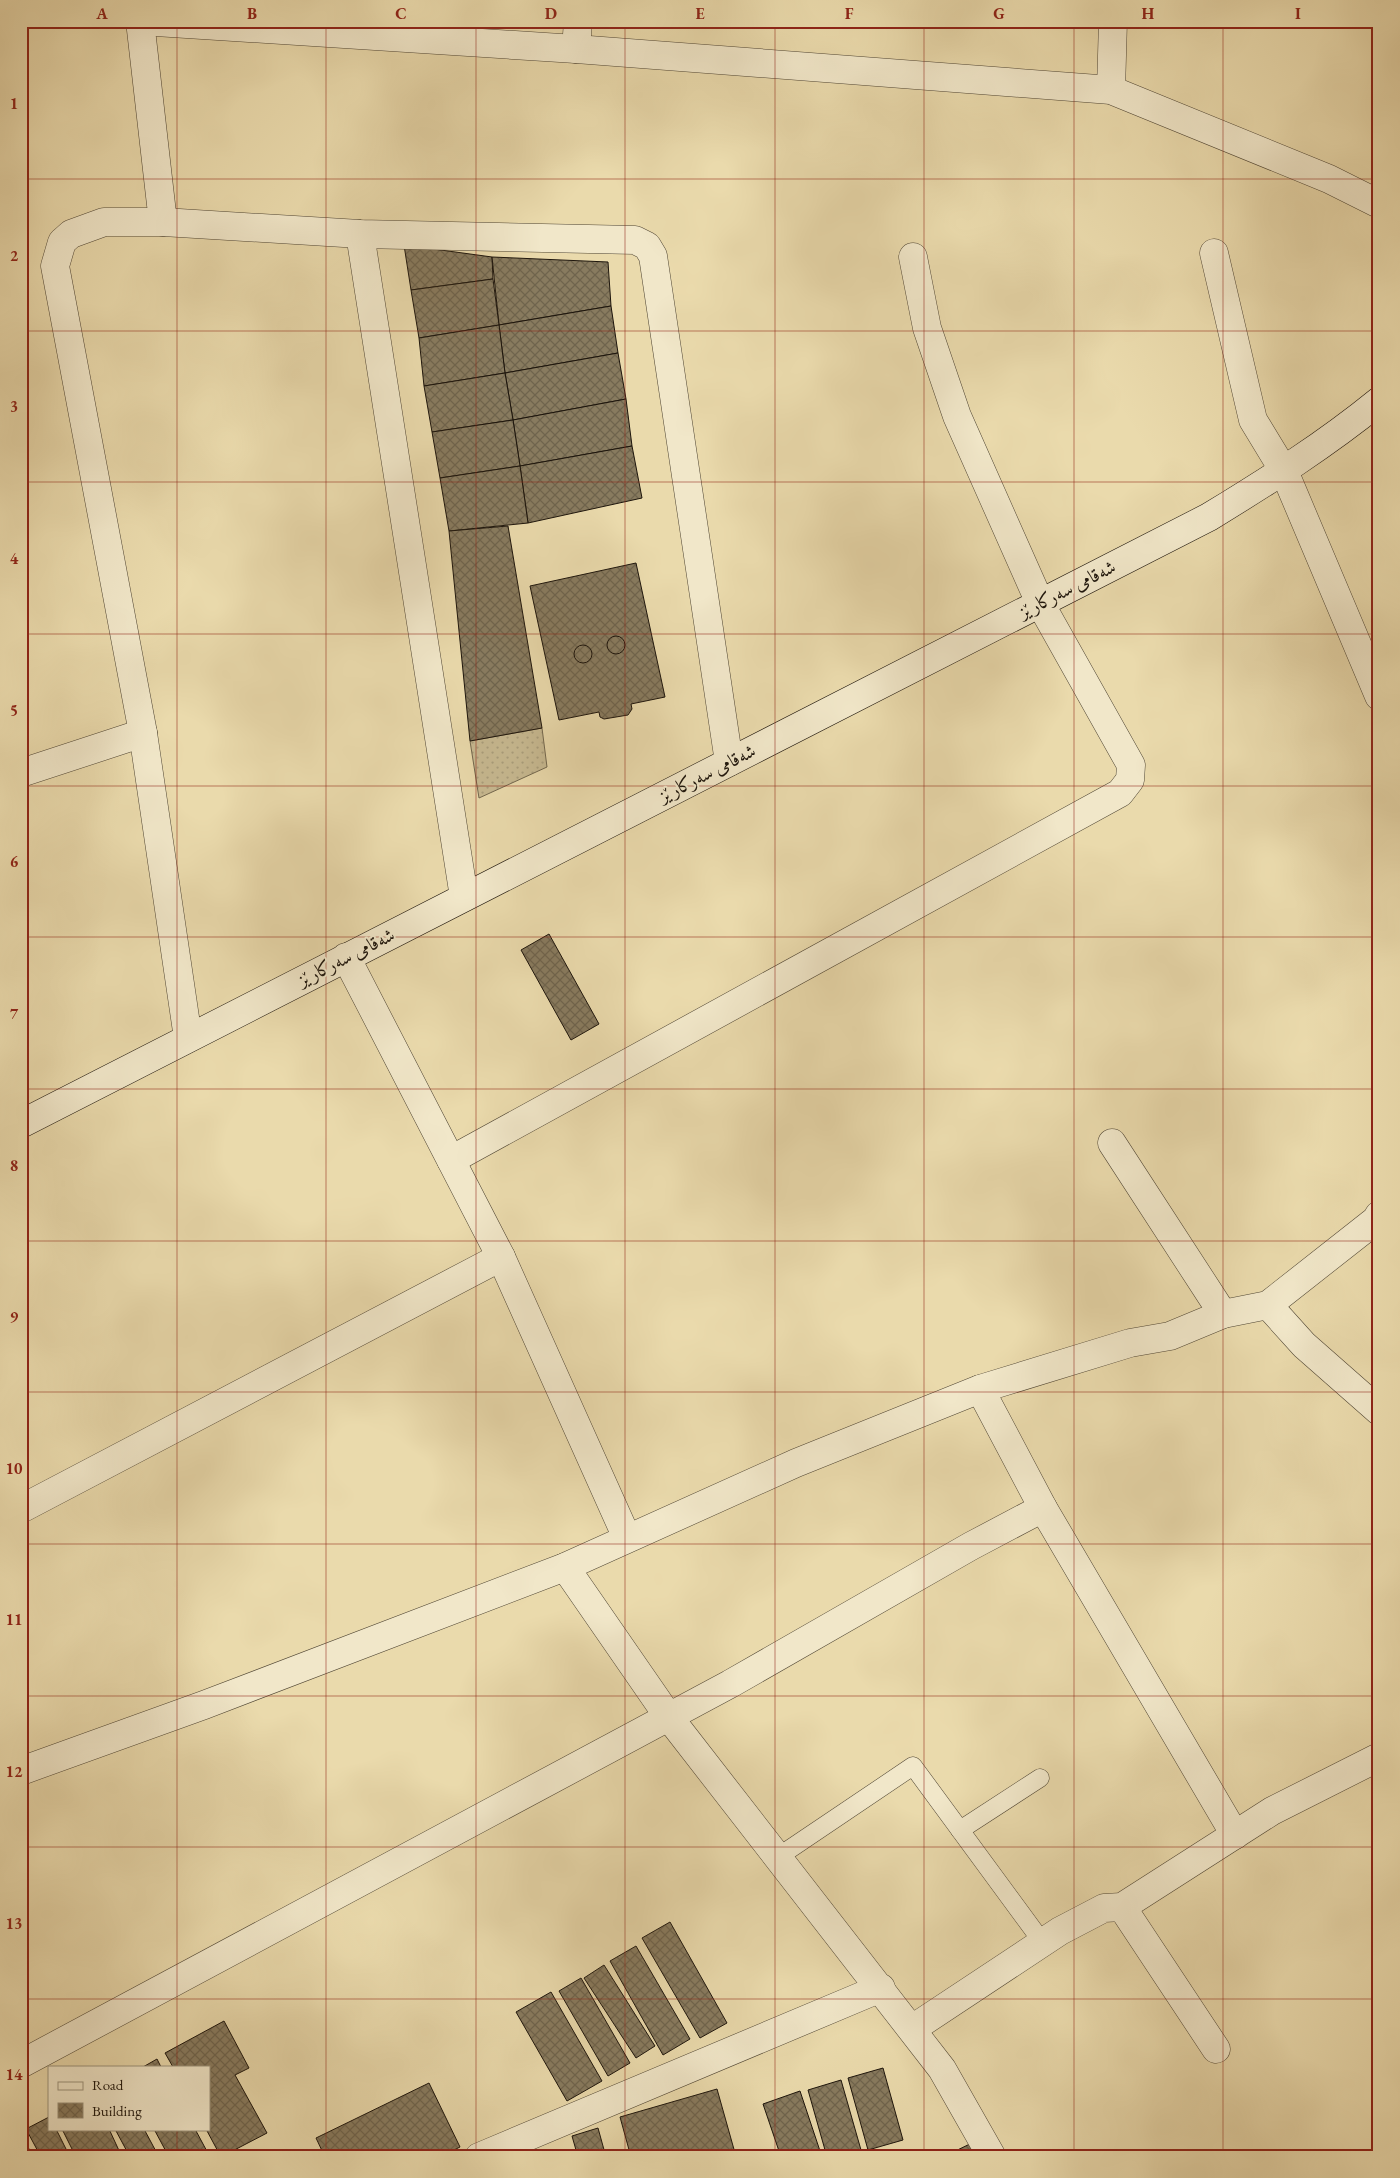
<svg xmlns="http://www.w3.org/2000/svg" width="1400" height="2178" font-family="'EB Garamond',Amiri,serif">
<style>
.garden{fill:url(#garden-dots);stroke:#72674e}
.building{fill:url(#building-cross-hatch);stroke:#1d150c}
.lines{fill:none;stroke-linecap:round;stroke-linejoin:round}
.service-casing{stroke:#504634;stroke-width:19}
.minor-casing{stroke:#504634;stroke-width:29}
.secondary-casing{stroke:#1d150c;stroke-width:29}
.service{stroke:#f1e7c9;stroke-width:18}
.minor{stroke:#f1e7c9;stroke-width:28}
.secondary{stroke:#f1e7c9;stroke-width:28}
.grid{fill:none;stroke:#8f2418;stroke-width:1;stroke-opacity:0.55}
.labels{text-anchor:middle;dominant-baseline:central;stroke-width:4;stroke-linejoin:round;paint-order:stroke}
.street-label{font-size:19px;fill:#1d150c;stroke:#f1e7c9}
.neatline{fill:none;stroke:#8f2418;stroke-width:2}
.grid-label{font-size:16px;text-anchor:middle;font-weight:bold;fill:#8f2418}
</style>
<defs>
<pattern id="garden-dots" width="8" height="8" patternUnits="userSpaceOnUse" patternTransform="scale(1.25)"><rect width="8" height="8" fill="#c7b991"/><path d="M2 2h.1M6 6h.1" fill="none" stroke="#aa9e7c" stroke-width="1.8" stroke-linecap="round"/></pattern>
<pattern id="building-cross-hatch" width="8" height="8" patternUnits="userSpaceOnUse" patternTransform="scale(1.25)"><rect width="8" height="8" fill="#887b5f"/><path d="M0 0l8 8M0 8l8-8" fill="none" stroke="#6f644d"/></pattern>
</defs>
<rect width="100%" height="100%" fill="#eadaac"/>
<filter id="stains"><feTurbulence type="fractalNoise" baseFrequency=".004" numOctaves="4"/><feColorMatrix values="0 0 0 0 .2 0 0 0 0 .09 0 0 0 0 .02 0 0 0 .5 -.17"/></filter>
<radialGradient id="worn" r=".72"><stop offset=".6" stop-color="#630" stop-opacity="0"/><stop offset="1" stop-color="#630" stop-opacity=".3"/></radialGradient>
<polygon class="garden" points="542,728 547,767 479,798 470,741"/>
<g class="building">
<polygon points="404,245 492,257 493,279 411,290"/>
<polygon points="492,257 608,262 611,306 499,325"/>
<polygon points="493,279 499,325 419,338 411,290"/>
<polygon points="611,306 618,353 505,373 499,325"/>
<polygon points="499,325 505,373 424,386 419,338"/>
<polygon points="618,353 626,399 513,420 505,373"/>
<polygon points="505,373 513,420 432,432 424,386"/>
<polygon points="626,399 632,446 520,466 513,420"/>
<polygon points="513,420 520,466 440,478 432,432"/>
<polygon points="632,446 642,498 528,523 520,466"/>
<polygon points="520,466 528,523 449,531 440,478"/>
<polygon points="508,526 542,728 470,741 449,531"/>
<polygon points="636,563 665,697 631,704 632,709 628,715 604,719 600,717 599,712 559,720 530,586"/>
<circle cx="616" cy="645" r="9"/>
<circle cx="583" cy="654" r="9"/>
<polygon points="549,934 599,1024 571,1040 521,950"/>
<polygon points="670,1922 727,2023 700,2038 642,1938"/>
<polygon points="636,1946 690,2039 663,2055 610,1961"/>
<polygon points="604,1965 655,2046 636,2058 584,1978"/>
<polygon points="581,1978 630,2063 608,2076 559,1991"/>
<polygon points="551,1992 602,2081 567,2101 516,2012"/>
<polygon points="224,2021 249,2068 235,2075 267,2133 221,2157 206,2129 209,2129 209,2067 173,2067 165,2053"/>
<polygon points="157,2059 161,2067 143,2067"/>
<polygon points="883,2068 903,2140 868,2150 848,2078"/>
<polygon points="841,2080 863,2157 827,2157 808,2090"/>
<polygon points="429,2083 460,2147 440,2157 325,2157 316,2138"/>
<polygon points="717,2089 735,2153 721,2157 631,2157 620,2117"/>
<polygon points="800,2091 822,2157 781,2157 763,2104"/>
<polygon points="49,2117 49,2129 56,2129 70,2157 41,2157 26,2129"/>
<polygon points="598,2128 606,2157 578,2157 572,2136"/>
<polygon points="62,2129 109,2129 122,2157 76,2157"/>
<polygon points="115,2129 144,2129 159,2157 130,2157"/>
<polygon points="154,2129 195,2129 210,2157 169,2157"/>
<polygon points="22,2135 33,2157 21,2157"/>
<polygon points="976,2141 981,2157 943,2157"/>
</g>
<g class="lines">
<defs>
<g id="service">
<polyline points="960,1830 1040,1778"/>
<polyline points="778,1857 913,1766 1043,1943"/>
</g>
<g id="minor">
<polyline points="140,21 576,49 1111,90 1329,179 1379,204"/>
<polyline points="140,21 163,222"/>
<polyline points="576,49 578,21"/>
<polyline points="1111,90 1113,21"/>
<polyline points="360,234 464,897"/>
<polyline points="1214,253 1253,420 1284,471 1379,696"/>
<polyline points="21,773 143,733"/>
<polyline points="346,957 501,1257 627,1538"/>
<polyline points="188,1038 143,733 55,266 62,242 71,234 104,222 163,222 360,234 635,240 647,246 653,256 729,762"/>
<polyline points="1112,1143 1223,1314"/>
<polyline points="451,1160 1120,793 1130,780 1131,765 1040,603 957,416 927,328 913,257"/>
<polyline points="1268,1305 1304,1345 1379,1411"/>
<polyline points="980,1389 1043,1508 1235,1835"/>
<polyline points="21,1509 501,1257"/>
<polyline points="565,1567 668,1716 942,2069 992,2157"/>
<polyline points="21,1771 204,1705 565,1567 796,1463 980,1389 1130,1343 1170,1336 1223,1314 1268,1305 1376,1220 1379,1215"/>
<polyline points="1122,1907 1216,2049"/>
<polyline points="912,2029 1060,1931 1104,1908 1122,1907 1272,1811 1379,1757"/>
<polyline points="21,2064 730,1684 971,1546 1043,1508"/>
<polyline points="479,2157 881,1988"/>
</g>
<path id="secondary" d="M21 1124 1209 517C1268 481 1325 445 1379 401"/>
</defs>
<use href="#service" class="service-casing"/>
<use href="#minor" class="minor-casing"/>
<use href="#secondary" class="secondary-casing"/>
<use href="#service" class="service"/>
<use href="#minor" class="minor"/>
<use href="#secondary" class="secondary"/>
</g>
<path class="grid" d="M177 21V2067M326 21V2157M476 21V2157M625 21V2157M775 21V2157M924 21V2157M1074 21V2157M1223 21V2157M21 179H1379M21 331H1379M21 482H1379M21 634H1379M21 786H1379M21 937H1379M21 1089H1379M21 1241H1379M21 1392H1379M21 1544H1379M21 1696H1379M21 1847H1379M21 1999H1379M177 2129V2157"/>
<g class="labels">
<g class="street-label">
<text transform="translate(1067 589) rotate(-27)">شەقامی سەرکارێز</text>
<text transform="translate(707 773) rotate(-27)">شەقامی سەرکارێز</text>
<text transform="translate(346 957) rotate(-27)">شەقامی سەرکارێز</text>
</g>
</g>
<rect width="1400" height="2178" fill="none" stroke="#eadaac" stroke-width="55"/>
<rect x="48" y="2066" width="162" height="65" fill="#f1e7c9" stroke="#9c937d"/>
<rect x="58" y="2082" width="25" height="8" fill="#f1e7c9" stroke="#9c937d"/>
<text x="92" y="2090" font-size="15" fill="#1d150c">Road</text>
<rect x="58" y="2103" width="25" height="15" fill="url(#building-cross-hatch)" stroke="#9c937d"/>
<text x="92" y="2116" font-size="15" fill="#1d150c">Building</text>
<rect x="28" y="28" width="1344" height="2122" class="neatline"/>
<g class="grid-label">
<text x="102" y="19">A</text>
<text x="252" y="19">B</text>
<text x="401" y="19">C</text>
<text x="551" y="19">D</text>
<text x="700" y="19">E</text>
<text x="849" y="19">F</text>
<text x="999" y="19">G</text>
<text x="1148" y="19">H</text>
<text x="1298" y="19">I</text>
<text x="14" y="109">1</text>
<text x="14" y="261">2</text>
<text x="14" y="412">3</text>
<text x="14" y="564">4</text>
<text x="14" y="716">5</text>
<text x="14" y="867">6</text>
<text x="14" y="1019">7</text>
<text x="14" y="1171">8</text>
<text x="14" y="1322">9</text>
<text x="14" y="1474">10</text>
<text x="14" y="1625">11</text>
<text x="14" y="1777">12</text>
<text x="14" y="1929">13</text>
<text x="14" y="2080">14</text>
</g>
<rect width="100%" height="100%" filter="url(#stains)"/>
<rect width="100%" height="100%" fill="url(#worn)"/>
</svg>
